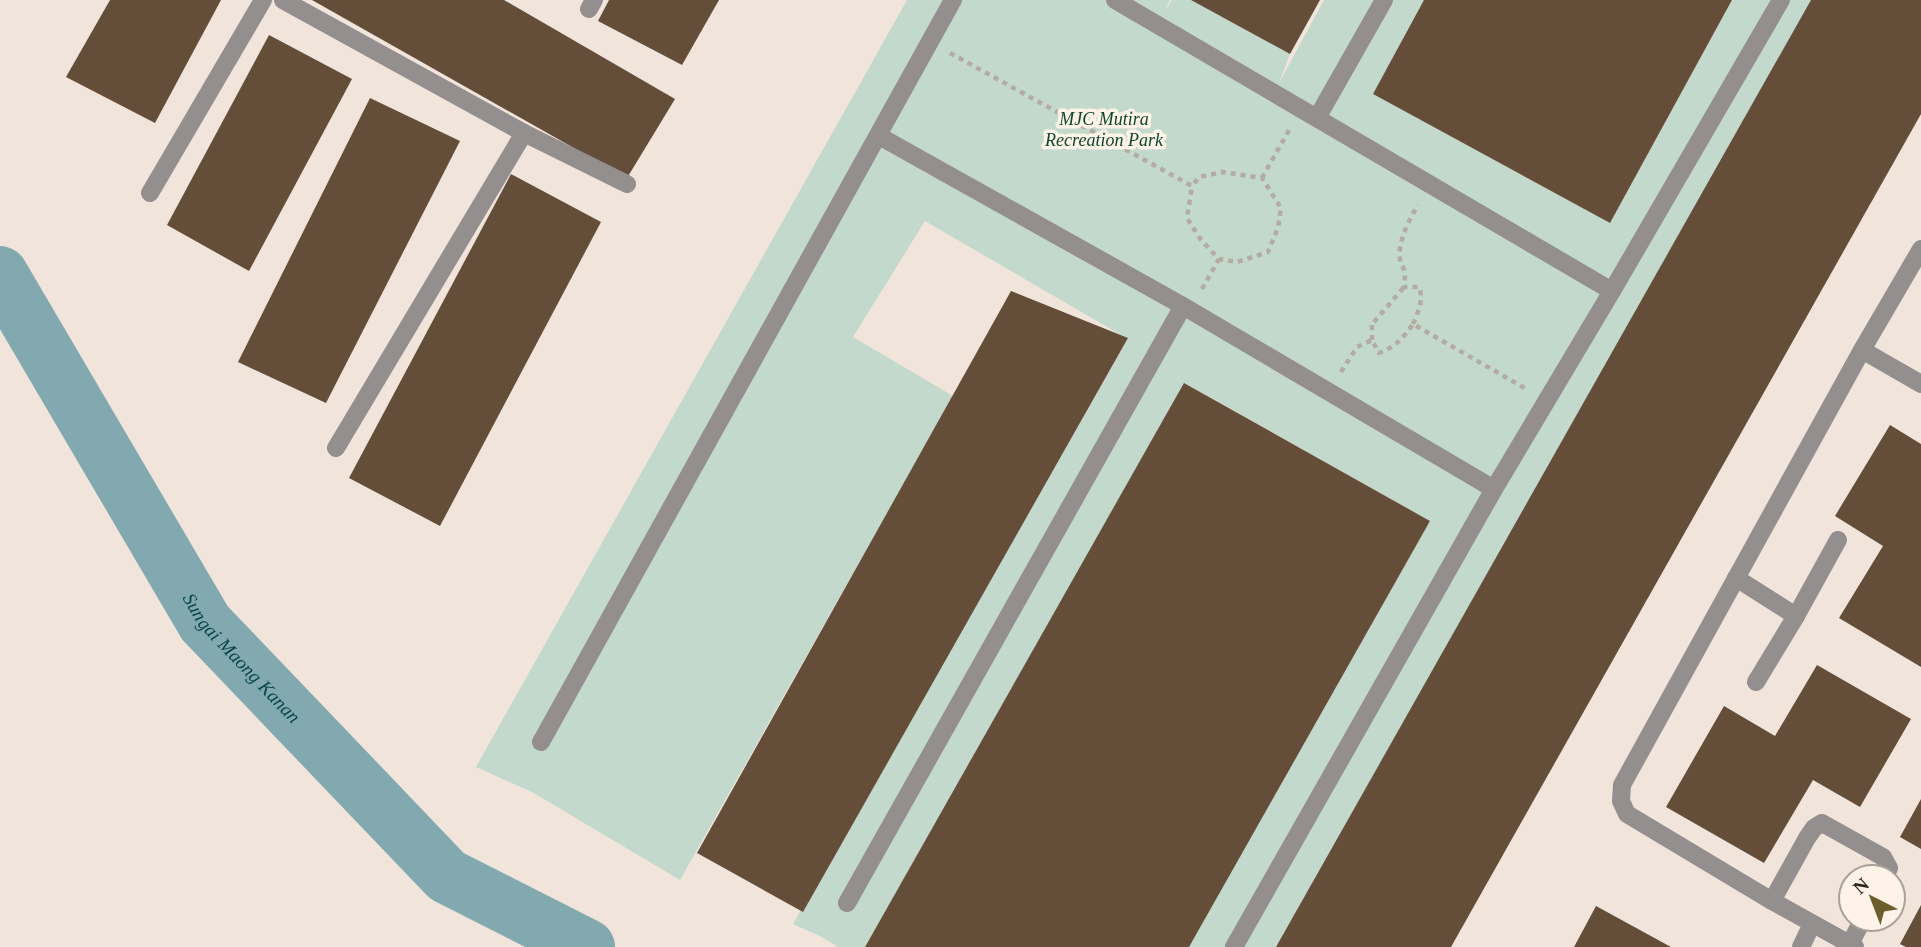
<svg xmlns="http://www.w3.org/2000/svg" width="1921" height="947" font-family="'Times New Roman',serif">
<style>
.green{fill:#c2d9cb}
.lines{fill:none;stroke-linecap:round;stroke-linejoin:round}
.river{stroke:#83a9b0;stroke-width:56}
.building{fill:#644e3a}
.path{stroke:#b4aba2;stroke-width:4.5;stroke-dasharray:5 5;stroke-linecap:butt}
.minor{stroke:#948e8f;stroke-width:18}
.labels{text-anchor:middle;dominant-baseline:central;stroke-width:7;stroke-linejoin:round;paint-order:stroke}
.park-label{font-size:18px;font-style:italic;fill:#0e472e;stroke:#fef3e8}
.water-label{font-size:19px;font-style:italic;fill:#08444d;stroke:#fef3e8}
</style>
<rect width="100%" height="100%" fill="#f1e5db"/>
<polygon class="green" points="907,0 1170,0 1164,12 1172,0 1191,0 1290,54 1279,83 1324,0 1426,0 1373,94 1610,223 1732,0 1843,0 1302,947 1187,947 1430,521 1185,383 865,947 838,947 822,937 793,924 1128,339 925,221 853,337 953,396 680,880 532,792 476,767"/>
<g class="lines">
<path class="river" id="s1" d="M0 274 205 623 447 876 587 947"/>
</g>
<g class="building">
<polygon points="110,0 221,0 155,123 66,77"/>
<polygon points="312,0 504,0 675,99 627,178"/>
<polygon points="609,0 719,0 682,65 598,21"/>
<polygon points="1191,0 1320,0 1290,54"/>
<polygon points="1424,0 1732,0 1610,223 1373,94"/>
<polygon points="1811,0 1921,0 1921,114 1451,947 1276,947"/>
<polygon points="269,35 352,79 249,271 167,225"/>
<polygon points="370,98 460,141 326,403 238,362"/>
<polygon points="511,174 601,222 440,526 349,478"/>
<polygon points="1011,291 1128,338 803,912 697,853"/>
<polygon points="1184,383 1430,521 1189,947 865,947"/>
<polygon points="1890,425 1921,444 1921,667 1839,618 1883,546 1835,516"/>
<polygon points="1817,665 1911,719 1860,807 1813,780 1764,863 1666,807 1724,706 1775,736"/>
<polygon points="1921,799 1921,849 1900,837"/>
<polygon points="1921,905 1921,947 1906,947 1900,944"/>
<polygon points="1596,906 1671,947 1574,947"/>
</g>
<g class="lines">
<g class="path">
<polyline points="950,53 1192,186 1187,218 1201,240 1219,259 1237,262 1268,252 1278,228 1281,208 1262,178 1223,172 1199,177 1192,186"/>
<polyline points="1262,178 1289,130"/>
<polyline points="1202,289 1219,259"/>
<path d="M1413 324C1418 312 1424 300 1419 287H1404C1404 281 1406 275 1404 270 1402 263 1401 266 1400 259 1397 243 1410 218 1418 205"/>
<polyline points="1372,340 1372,322 1374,322 1404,287"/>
<path d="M1341 372 1357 347 1372 340 1379 353C1394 348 1404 337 1413 324L1528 390"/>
</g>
<g class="minor">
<polyline points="283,0 524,133 627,184"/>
<polyline points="1115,0 1612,291"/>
<polyline points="589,9 594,0"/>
<polyline points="1317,118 1384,0"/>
<polyline points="879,136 1183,306 1494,489"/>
<polyline points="150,193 263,0"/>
<polyline points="1862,350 1921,384"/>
<polyline points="336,448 524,133"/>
<polyline points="1736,578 1796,616 1756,682"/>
<polyline points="1796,616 1838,540"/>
<polyline points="541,742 953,0"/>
<polyline points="1772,901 1807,838 1814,828 1822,823 1883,857 1889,868 1885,877"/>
<polyline points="847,903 1183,306"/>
<polyline points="1850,944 1863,919"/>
<polyline points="1234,947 1494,489 1612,291 1781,0"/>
<polyline points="1801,947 1812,924"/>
<polyline points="1855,947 1772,901 1627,814 1621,801 1622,785 1862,350 1921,249"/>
</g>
</g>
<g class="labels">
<g class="park-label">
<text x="1104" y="119">MJC Mutira<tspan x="1104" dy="21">Recreation Park</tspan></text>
</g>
<g class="water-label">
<text stroke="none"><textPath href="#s1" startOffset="455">Sungai Maong Kanan</textPath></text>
</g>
</g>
<g transform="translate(1872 898) rotate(318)"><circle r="33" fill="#fef3e8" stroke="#a9a198" stroke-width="2"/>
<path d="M0-5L12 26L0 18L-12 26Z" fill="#6c5d2b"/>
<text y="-10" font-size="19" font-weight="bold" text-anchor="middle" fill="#292521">N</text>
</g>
</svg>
